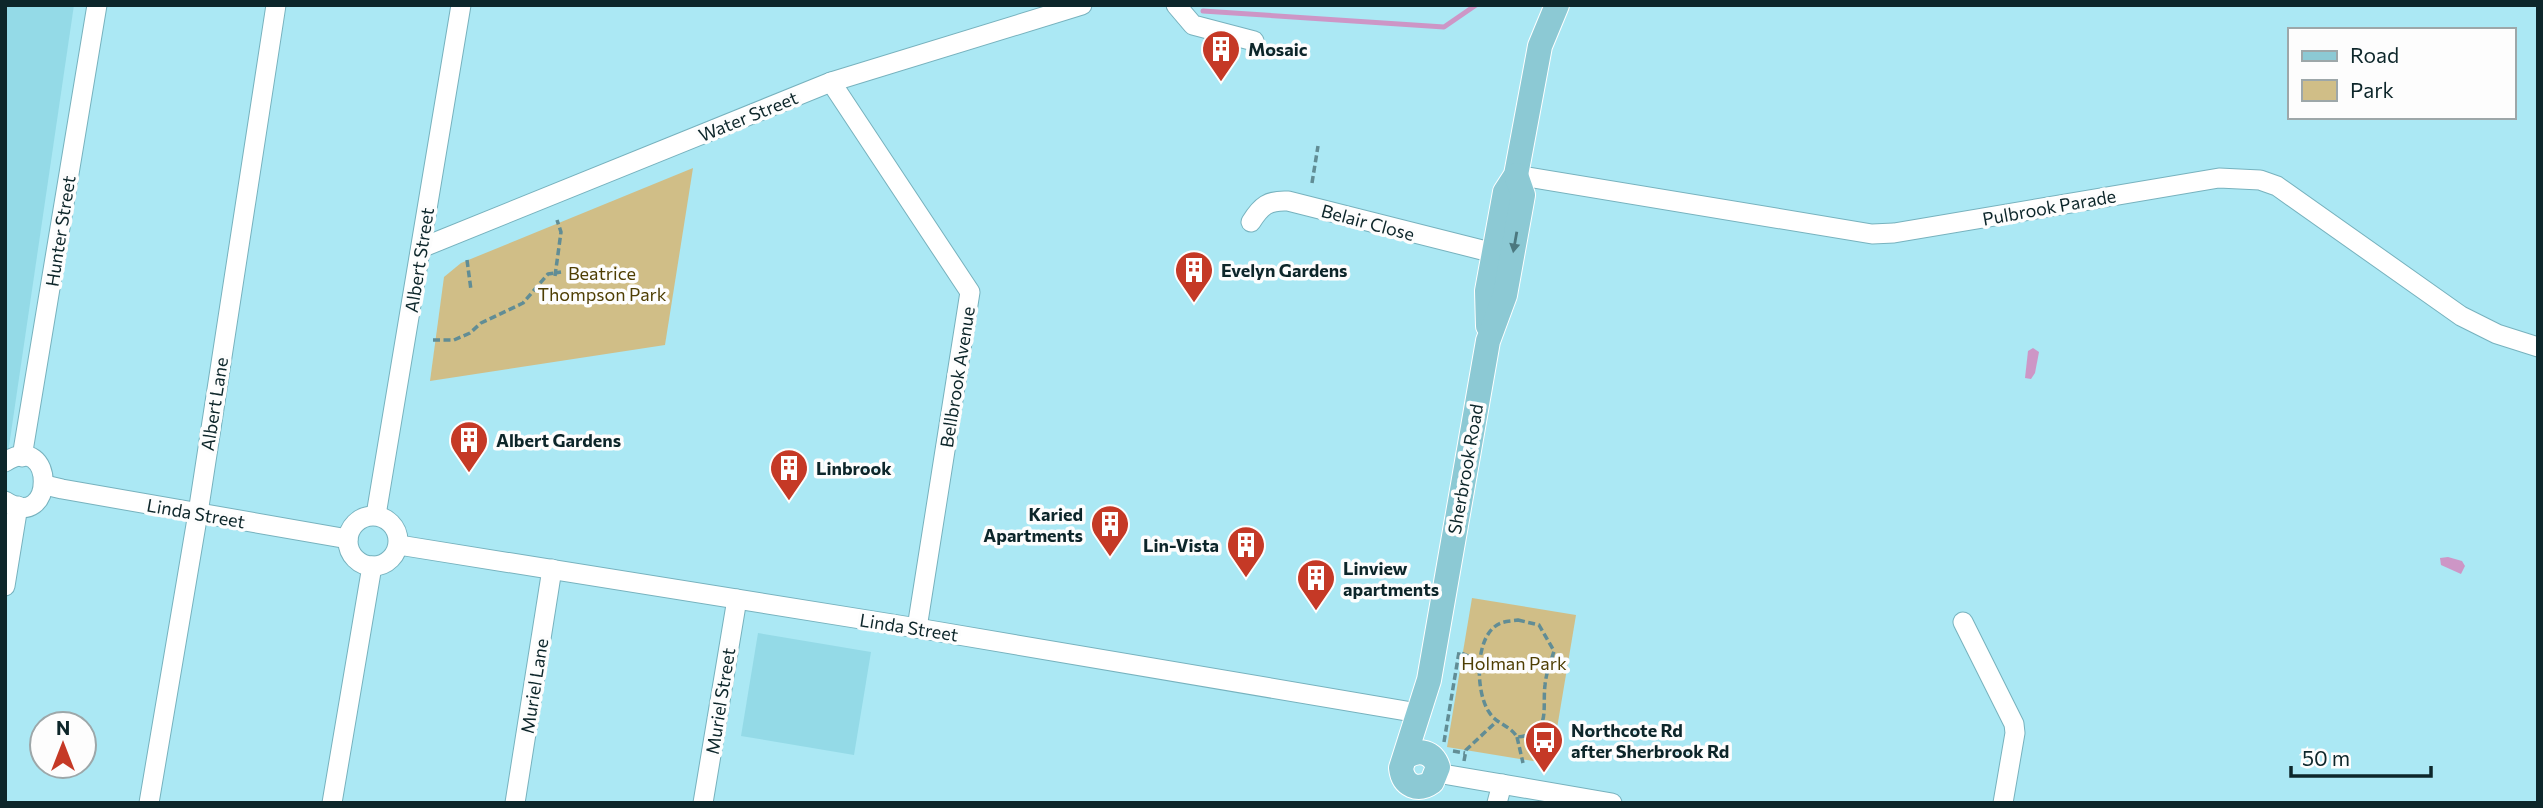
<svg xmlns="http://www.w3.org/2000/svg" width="2543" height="808" font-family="Commissioner,sans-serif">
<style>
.built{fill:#94dae7}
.park{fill:#d0be87}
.water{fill:#cd96c6}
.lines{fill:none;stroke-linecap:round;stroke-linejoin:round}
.stream{stroke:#cd96c6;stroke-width:5}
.minor-casing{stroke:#77b2be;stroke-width:21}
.major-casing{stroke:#fff;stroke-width:26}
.path{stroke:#618d95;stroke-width:3.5;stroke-dasharray:7 3.5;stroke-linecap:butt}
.minor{stroke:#fff;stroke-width:19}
.major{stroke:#8cc9d4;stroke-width:24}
.oneway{fill:#4c787f}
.labels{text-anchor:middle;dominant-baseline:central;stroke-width:7;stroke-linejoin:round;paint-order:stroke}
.poi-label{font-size:18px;font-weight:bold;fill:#0d262a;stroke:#fdfdfd;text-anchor:start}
.street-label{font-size:18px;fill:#0d262a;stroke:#fdfdfd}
.park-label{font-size:18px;fill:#4e3e03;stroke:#fdfdfd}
</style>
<rect width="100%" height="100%" fill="#abe8f4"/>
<g class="built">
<polygon points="5,5 74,5 8,453 5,455"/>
<polygon points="758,633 871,652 854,755 741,736"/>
</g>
<g class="park">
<polygon points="693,168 665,345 430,381 444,277 461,263"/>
<polygon points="1472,598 1576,615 1551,764 1447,747"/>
</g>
<g class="water">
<polygon points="2033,348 2039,352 2035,373 2031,379 2025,378 2028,351"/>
<polygon points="2448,557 2462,561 2465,566 2461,574 2441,565 2440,558"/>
</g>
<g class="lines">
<polyline class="stream" points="1203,11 1444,27 1476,5"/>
<defs>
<g id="minor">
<polyline points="1176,5 1193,25 1254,41"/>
<polyline points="831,82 970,292 917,628"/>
<polyline points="1516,175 1872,234 1894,233 2219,178 2260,180 2277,186 2461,316 2497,334 2538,347"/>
<path d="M1251 222C1261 206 1268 200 1288 201L1494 253"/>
<polyline points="421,248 831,82 1082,5"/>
<polyline points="22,457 97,5"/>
<path d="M5 462C56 429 56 534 5 501"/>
<polyline points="45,485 62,489 348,539"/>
<polyline points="376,515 461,5"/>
<circle cx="373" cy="541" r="25"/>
<polyline points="399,545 917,628 1418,713"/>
<polyline points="5,586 18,506"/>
<polyline points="1963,622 2014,724 2015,733 2003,803"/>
<polyline points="1437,773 1612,803"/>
<polyline points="149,803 198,513 276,5"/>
<polyline points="332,803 372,566"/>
<polyline points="515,803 552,569"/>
<polyline points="703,803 737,599"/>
<polyline points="1497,803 1502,784"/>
</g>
<g id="major">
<polyline points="1488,326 1487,291 1505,192 1516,175 1540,46 1557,5"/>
<path d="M1406 757C1419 748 1433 752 1438 767L1432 782C1418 792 1403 786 1401 768L1429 680 1488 341 1505 295 1523 195 1516 175"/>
</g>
</defs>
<use href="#minor" class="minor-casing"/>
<use href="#major" class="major-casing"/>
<g class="path">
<polyline points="1312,183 1318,146"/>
<polyline points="467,260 471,290"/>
<polyline points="555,276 561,232 557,220"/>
<polyline points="433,340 454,340 470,333 481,323 523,303 548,274 561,272"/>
<path d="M1518 620 1539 625 1554 651C1551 662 1546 673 1545 685 1542 710 1552 734 1517 737 1510 725 1496 724 1489 712 1475 692 1474 633 1501 623 1506 621 1513 621 1518 620Z"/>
<polyline points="1517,737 1523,763"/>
<polyline points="1444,742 1459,652 1479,661"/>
<polyline points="1453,751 1465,753"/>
<polyline points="1464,761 1466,750 1497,721"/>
</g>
<use href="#minor" class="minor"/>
<use href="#major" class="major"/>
</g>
<defs><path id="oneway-solid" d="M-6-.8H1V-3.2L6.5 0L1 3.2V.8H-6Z" transform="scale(1.75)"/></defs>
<use class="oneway" href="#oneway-solid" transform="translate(1515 242) rotate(100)"/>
<defs>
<symbol id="building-pin" viewBox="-11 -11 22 30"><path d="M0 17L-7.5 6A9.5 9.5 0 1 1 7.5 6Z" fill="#c53926" stroke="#fdfdfd"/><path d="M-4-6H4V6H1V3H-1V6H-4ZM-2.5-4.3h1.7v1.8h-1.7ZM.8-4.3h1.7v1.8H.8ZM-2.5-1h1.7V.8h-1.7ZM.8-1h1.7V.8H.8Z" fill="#fff"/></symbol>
<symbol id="bus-pin" viewBox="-11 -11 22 30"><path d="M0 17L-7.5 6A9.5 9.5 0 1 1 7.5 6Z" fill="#c53926" stroke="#fdfdfd"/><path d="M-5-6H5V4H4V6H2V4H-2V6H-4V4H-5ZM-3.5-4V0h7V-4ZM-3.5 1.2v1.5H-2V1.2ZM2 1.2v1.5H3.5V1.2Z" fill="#fff"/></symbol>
</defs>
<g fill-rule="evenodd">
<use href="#building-pin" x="1199" y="27" width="44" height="60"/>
<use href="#building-pin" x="1172" y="248" width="44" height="60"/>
<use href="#building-pin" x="447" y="418" width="44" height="60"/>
<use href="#building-pin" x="767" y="446" width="44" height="60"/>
<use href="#building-pin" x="1088" y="502" width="44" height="60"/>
<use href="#building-pin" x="1224" y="523" width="44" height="60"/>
<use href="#building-pin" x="1294" y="556" width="44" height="60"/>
<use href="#bus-pin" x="1522" y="718" width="44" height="60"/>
</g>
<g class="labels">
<g class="poi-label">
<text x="1248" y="49">Mosaic</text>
<text x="1221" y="270">Evelyn Gardens</text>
<text x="496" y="440">Albert Gardens</text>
<text x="816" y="468">Linbrook</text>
<text x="1083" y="514" text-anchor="end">Karied<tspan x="1083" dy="21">Apartments</tspan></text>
<text x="1219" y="545" text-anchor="end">Lin-Vista</text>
<text x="1343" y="568">Linview<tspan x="1343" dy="21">apartments</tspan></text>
<text x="1571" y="730">Northcote Rd<tspan x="1571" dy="21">after Sherbrook Rd</tspan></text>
</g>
<g class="street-label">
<text transform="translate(748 116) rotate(-22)">Water Street</text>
<text transform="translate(2049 207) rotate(-10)">Pulbrook Parade</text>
<text transform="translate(1368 222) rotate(15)">Belair Close</text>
<text transform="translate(60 231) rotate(-81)">Hunter Street</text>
<text transform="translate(419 260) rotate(-81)">Albert Street</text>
<text transform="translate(957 377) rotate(-81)">Bellbrook Avenue</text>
<text transform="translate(214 404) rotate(-81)">Albert Lane</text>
<text transform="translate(1465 469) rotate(-80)">Sherbrook Road</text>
<text transform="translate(196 513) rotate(10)">Linda Street</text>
<text transform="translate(909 627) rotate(9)">Linda Street</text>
<text transform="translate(534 686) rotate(-81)">Muriel Lane</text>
<text transform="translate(720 701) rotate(-81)">Muriel Street</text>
</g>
<g class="park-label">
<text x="602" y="273">Beatrice<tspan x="602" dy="21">Thompson Park</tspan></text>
<text x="1514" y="663">Holman Park</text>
</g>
</g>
<rect width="2543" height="808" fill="none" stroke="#0d262a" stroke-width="14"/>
<rect x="2288" y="28" width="228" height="91" fill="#fdfdfd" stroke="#9da7a9" stroke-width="2"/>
<rect x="2302" y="51" width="35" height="10" fill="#8cc9d4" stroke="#9da7a9" stroke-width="2"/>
<text x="2350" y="63" font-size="21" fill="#0d262a">Road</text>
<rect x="2302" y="80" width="35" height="21" fill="#d0be87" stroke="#9da7a9" stroke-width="2"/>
<text x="2350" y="98" font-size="21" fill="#0d262a">Park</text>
<g transform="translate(63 745)"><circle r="33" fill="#fdfdfd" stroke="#9da7a9" stroke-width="2"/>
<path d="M0-5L12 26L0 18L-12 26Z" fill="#c53926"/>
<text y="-10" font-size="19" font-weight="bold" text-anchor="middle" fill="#0d262a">N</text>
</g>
<path d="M2291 766v10h140v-10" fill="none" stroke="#0d262a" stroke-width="3.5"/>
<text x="2302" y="766" font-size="21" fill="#0d262a" stroke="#fdfdfd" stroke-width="5" paint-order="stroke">50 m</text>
</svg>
